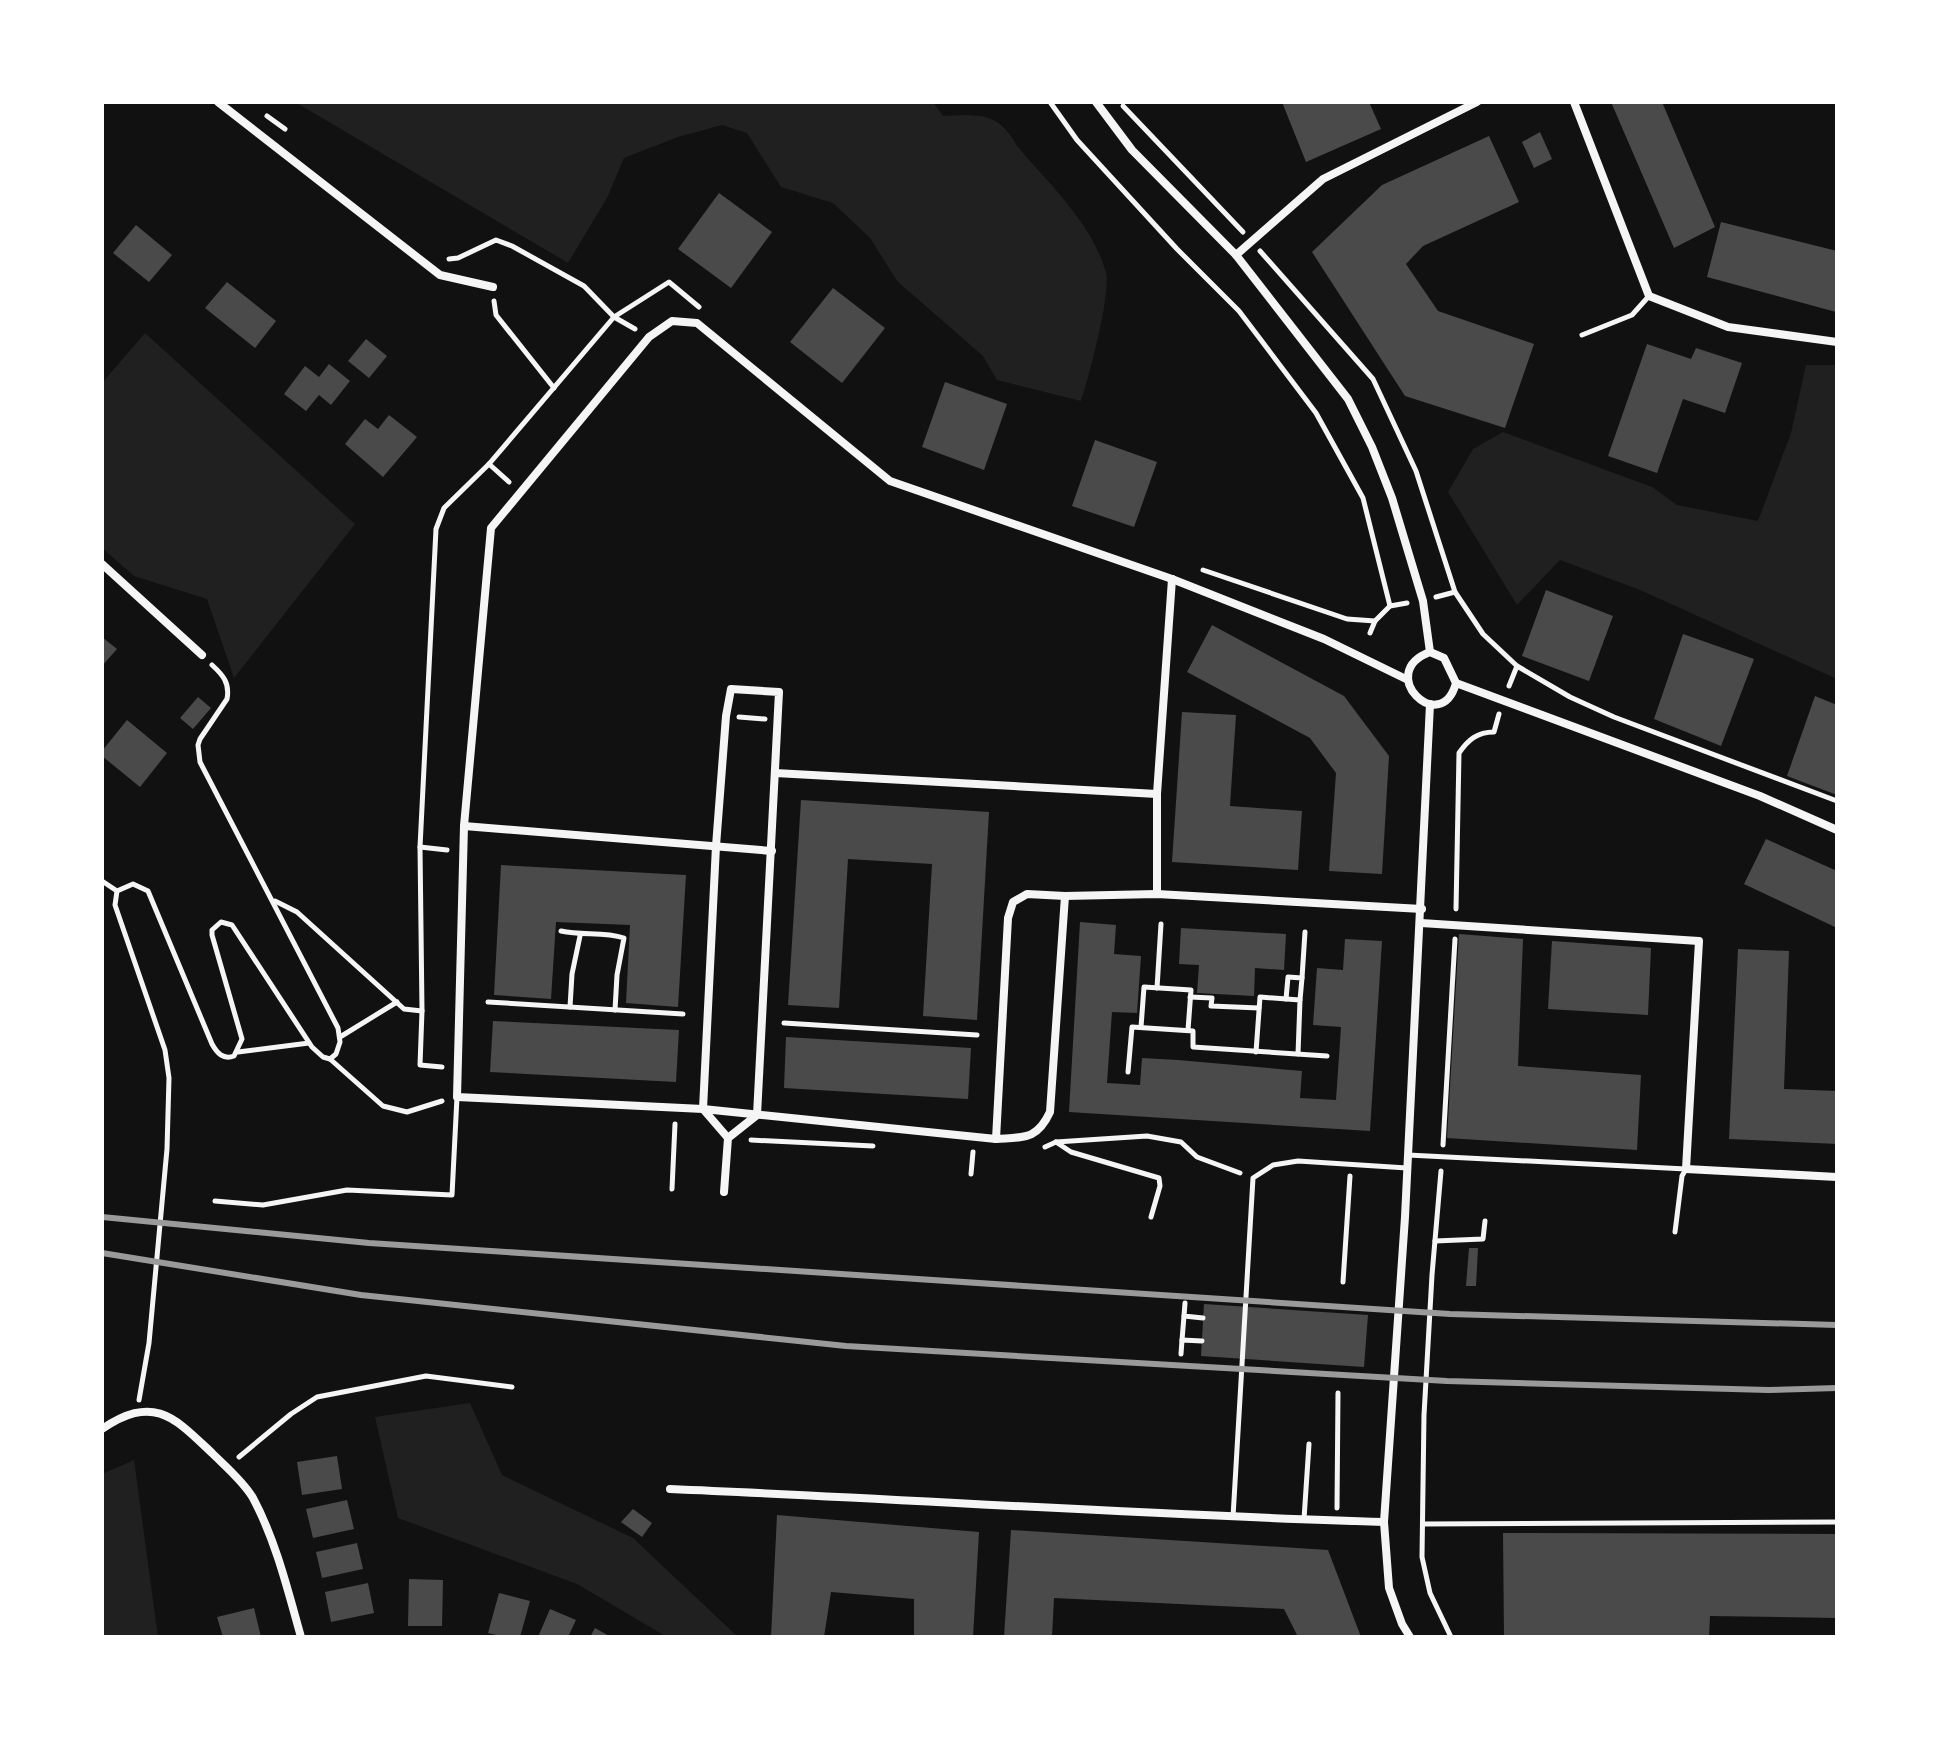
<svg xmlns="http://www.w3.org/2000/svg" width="1939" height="1739" font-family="Spectral,serif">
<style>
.green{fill:#202020}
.building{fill:#4a4a4a}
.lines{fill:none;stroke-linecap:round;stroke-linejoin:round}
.path{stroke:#f5f5f5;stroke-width:5}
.service{stroke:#f5f5f5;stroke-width:5}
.minor{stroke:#f5f5f5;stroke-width:8}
.rail{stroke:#9a9a9a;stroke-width:6}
</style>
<rect width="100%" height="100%" fill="#111"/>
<g class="green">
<path d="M295 102H933L943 116C979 115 998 111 1017 146 1049 184 1093 224 1106 273 1111 294 1089 377 1081 401L997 380 983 356 897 281 870 238 833 203 781 187 747 133 722 125 678 137 624 158 607 198 568 263Z"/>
<polygon points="145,333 355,524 234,678 207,599 134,576 102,548 102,383"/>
<polygon points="1806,365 1837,365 1837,679 1640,590 1560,560 1517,605 1448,492 1473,449 1503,432 1652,487 1677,505 1758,521 1791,433"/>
<polygon points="470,1403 502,1475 633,1538 738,1637 667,1637 577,1584 398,1518 375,1417"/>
<polygon points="134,1460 158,1637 102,1637 102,1474"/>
</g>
<g class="building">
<polygon points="1282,102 1369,102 1381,129 1306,162"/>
<polygon points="1611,102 1662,102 1715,227 1674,248"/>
<polygon points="1540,132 1552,159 1534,168 1522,142"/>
<polygon points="1489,136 1519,202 1423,246 1406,264 1438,311 1534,344 1505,428 1405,396 1312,252 1382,185"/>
<polygon points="719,193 772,232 731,288 678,249"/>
<polygon points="1721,222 1837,251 1836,312 1707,277"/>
<polygon points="136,225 172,255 149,282 113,253"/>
<polygon points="227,282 276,321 255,348 205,308"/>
<polygon points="833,288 885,328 842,383 790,342"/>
<polygon points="366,339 387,356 369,378 348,361"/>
<polygon points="1647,344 1691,359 1696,348 1742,363 1725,413 1683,399 1657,473 1608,456"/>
<polygon points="329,364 350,381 331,405 319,395 306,411 284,394 305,366 319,377"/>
<polygon points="945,382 1007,404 984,470 922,447"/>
<polygon points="389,415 417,437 383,477 345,444 365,419 378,429"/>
<polygon points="1095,440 1157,462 1134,527 1072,506"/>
<polygon points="1546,590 1613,616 1589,681 1522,656"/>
<polygon points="1212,625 1344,696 1389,756 1382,874 1329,871 1336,773 1310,738 1187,672"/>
<polygon points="1683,634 1754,659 1721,746 1654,719"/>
<polygon points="102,637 117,649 102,666"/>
<polygon points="1815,696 1837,705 1837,795 1787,776"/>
<polygon points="198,697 211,708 193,729 180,718"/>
<polygon points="1182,712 1236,715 1230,806 1302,811 1298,870 1172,862"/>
<polygon points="127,720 167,753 140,787 102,756 102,751"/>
<polygon points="801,800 989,812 977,1020 923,1016 932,864 848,859 839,1008 788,1005"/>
<polygon points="1766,839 1837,871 1837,928 1744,884"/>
<polygon points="501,865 686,875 678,1007 626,1003 630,925 556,922 551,999 494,995"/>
<polygon points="1080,922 1116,925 1114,954 1141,956 1137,1013 1112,1012 1107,1083 1140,1085 1142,1058 1178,1060 1302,1071 1300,1098 1336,1100 1341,1027 1313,1025 1317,968 1343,970 1345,939 1382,941 1370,1131 1069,1112"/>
<polygon points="1181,928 1286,934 1284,970 1255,968 1254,996 1197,993 1199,965 1179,964"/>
<polygon points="1459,934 1523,939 1518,1066 1641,1075 1637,1150 1447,1138"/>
<polygon points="1552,941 1651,948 1648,1015 1548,1009"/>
<polygon points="1738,949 1789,951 1784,1089 1837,1091 1837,1144 1729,1139"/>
<polygon points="493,1021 679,1030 676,1082 490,1072"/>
<polygon points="786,1037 971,1048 968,1099 784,1088"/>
<polygon points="1469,1248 1478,1248 1476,1286 1466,1286"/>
<polygon points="1204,1304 1368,1315 1364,1367 1201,1356"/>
<polygon points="337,1456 342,1489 302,1495 297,1462"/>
<polygon points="347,1500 354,1529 313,1538 306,1509"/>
<polygon points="633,1509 652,1523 642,1537 621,1522"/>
<polygon points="777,1515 979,1532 973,1637 914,1637 914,1599 831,1592 824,1637 771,1637"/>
<polygon points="1011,1530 1328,1550 1361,1637 1298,1637 1284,1609 1054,1598 1052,1637 1004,1637"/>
<polygon points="1503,1533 1837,1534 1837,1618 1710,1616 1709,1637 1504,1637"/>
<polygon points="357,1543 363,1569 322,1578 316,1552"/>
<polygon points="409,1579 443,1580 442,1626 408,1626"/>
<polygon points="368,1583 374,1613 331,1622 325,1592"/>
<polygon points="499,1593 530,1601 520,1637 504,1637 488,1633"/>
<polygon points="254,1608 261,1637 223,1637 217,1617"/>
<polygon points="550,1609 576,1620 568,1637 538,1637"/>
<polygon points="595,1628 611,1637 590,1637"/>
</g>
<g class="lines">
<g class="path">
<polyline points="1050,102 1077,140 1177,249 1239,311 1316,413 1363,498 1390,606"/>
<polyline points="1123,106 1243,232"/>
<polyline points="267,116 285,129"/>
<polyline points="1260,251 1373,379 1416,471 1455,592 1483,634 1517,666 1509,686"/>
<polyline points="449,259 458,258 496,240 512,246 584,286 614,317 635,329"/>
<polyline points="494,301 496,315 554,388"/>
<polyline points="489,464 509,482"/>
<polyline points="1203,570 1347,619 1375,621 1390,606 1407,603"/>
<polyline points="1436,597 1455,592"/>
<polyline points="1370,633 1375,621"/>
<path d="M212 665C223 675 230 683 227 699L200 739 198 745 200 762 338 1028 340 1042 336 1054 330 1059"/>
<polyline points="1517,666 1570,697 1614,717 1837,801"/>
<polyline points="739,717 765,719"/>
<polyline points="420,847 447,850"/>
<polyline points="102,881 117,891"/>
<polyline points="275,901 297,912 404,1009 422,1011"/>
<path d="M1456 909 1459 753C1468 740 1477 732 1494 732L1499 714"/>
<path d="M561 931C583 936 603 931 624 938L617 975 615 1010"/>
<polyline points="1302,978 1305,932"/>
<polyline points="1157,988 1161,924"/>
<polyline points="1190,997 1212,998 1211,1006 1259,1008"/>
<polyline points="1286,999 1288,977 1302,978 1300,1000"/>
<polyline points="488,1002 683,1014"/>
<polyline points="570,1007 572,974 580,936"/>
<polyline points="784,1023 977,1035"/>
<polyline points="1141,1027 1144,987 1191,990 1188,1030"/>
<polyline points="340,1037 397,1002"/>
<polyline points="238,1052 309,1043"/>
<polyline points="1256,1052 1260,997 1300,1000 1298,1054"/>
<polyline points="442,1067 420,1065 422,1011 420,847 436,529 444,508 489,464 614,317 669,282 699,307"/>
<polyline points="1128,1072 1132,1027 1193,1031 1193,1047 1327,1056"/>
<polyline points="751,1140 873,1146"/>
<polyline points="1056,1142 1071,1152 1159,1178 1160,1186 1151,1217"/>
<polyline points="1443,1145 1455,939"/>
<polyline points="1045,1147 1056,1142 1147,1136 1181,1142 1197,1157 1240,1173"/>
<polyline points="1441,1171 1432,1275 1424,1415 1422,1557 1430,1593 1451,1637"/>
<polyline points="971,1174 973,1152"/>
<polyline points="672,1189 675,1124"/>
<polyline points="1435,1241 1483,1239 1485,1221"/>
<polyline points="1343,1282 1350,1176"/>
<polyline points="1185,1303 1184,1316 1203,1318"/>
<polyline points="1182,1340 1184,1316"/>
<polyline points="1181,1354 1182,1340 1202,1341"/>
<path d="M139 1400 149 1343 167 1149 169 1078 165 1050 115 905 117 891 133 884 148 891 212 1044C217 1053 223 1060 234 1056L242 1039 212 935V930L221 922 232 925 312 1047 323 1057 330 1059 383 1106 407 1112 442 1101"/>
<polyline points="239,1457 291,1414 317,1397 426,1376 512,1387"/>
<polyline points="1337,1508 1338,1393"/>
<polyline points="1423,1524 1837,1522"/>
</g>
<g class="service">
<polyline points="1582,335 1632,315 1649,296"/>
<polyline points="1408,1155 1686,1169 1682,1176 1675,1232"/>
<polyline points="215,1201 263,1205 347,1190 452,1195 457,1097"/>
<polyline points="1233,1517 1253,1178 1273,1165 1298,1161 1407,1168"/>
<polyline points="1304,1519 1309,1444"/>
</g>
<g class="minor">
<polyline points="218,102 440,275 493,287"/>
<polyline points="1096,102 1132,150 1236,255 1348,399 1372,447 1392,498 1423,601 1430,652"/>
<polyline points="1574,102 1649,296 1728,327 1837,342"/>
<polyline points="1236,255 1323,179 1477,102"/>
<polyline points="102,564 202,655"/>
<path d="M1430 652 1444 658 1456 683C1441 738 1374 673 1430 652Z"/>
<polyline points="1456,683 1760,796 1837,830"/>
<polyline points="775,773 1157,794"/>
<polyline points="464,826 772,851"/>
<polyline points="1157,894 1157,794 1172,579"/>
<path d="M1065 896 1050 1112C1037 1140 1024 1137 996 1139L703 1109 457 1097 464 826 491 528 649 337 672 321 697 323 890 481 1172 579 1324 639 1408 680"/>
<polyline points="1421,923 1699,941 1686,1169 1837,1177"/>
<polyline points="996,1139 1008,918 1013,902 1027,894 1065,896 1157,894 1422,909"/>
<polyline points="724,1192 728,1138 703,1109 716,846 726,716 731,689 779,692 757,1115 728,1138"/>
<path d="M102 1429C154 1394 174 1417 212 1453 225 1466 244 1482 253 1498 276 1541 288 1591 301 1637"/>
<path d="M670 1489C908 1499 1146 1515 1384 1522"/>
<polyline points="1410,1637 1402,1624 1389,1588 1384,1522 1405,1217 1430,704"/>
</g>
<g class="rail">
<polyline points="102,1217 369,1243 1450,1314 1837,1325"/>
<polyline points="102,1253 361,1295 846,1346 1447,1381 1768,1390 1837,1388"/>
</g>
</g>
<rect width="1939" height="1739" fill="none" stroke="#ffffff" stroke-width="208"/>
</svg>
